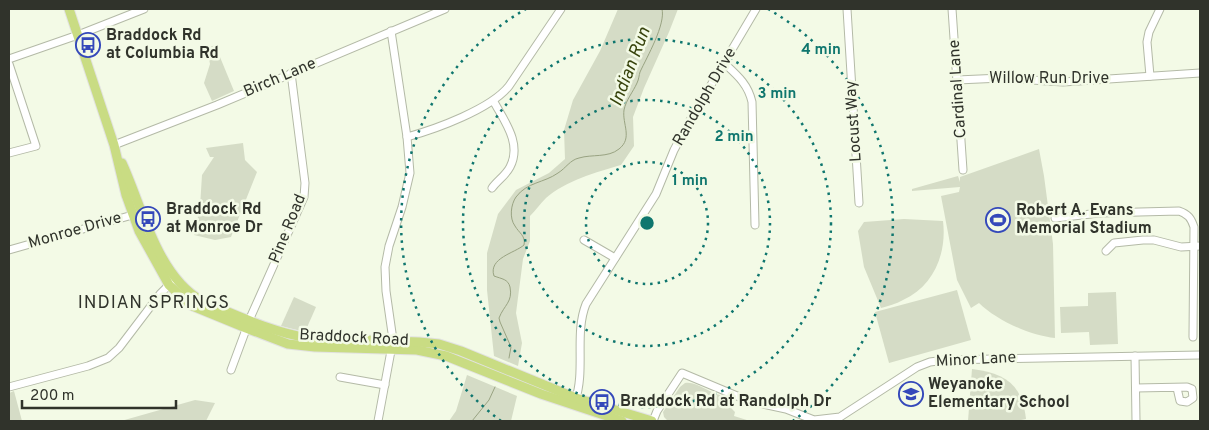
<svg xmlns="http://www.w3.org/2000/svg" width="1209" height="430" font-family="Overpass,sans-serif">
<style>
.green{fill:#d5dcc6}
.lines{fill:none;stroke-linecap:round;stroke-linejoin:round}
.stream{stroke:#99a382;stroke-width:1}
.minor-casing{stroke:#b4baa7;stroke-width:9}
.major-casing{stroke:#e2e2e1;stroke-width:11}
.minor{stroke:#fff;stroke-width:7}
.major{stroke:#c9dc83;stroke-width:9}
.ring{fill:none;stroke:#0f766e;stroke-width:2.5;stroke-dasharray:2.5 5}
.labels{text-anchor:middle;dominant-baseline:central;stroke-width:5;stroke-linejoin:round;paint-order:stroke}
.poi-label{font-size:16px;font-weight:bold;fill:#30332b;stroke:#f3fae6;text-anchor:start}
.street-label{font-size:16px;fill:#30332b;stroke:#f3fae6}
.water-label{font-size:18px;font-style:italic;fill:#37430c;stroke:#f3fae6}
.neighbourhood-label{font-size:18px;letter-spacing:1px;fill:#30332b;stroke:#f3fae6}
.centre{fill:#0f766e;stroke:#f3fae6;stroke-width:2.5}
.ring-label{font-size:15px;text-anchor:middle;font-weight:bold;fill:#0f766e;stroke:#f3fae6;stroke-width:5;stroke-linejoin:round;paint-order:stroke}
</style>
<rect width="100%" height="100%" fill="#f3fae6"/>
<g class="green">
<path d="M618 9H678L669 32 644 88 633 117 634 146 621 165C597 172 565 181 546 198 540 204 536 210 530 216V241L523 259 516 313 522 343 518 366 494 356 487 290V253L498 214 516 190 549 173 565 159 564 130 573 100 600 51Z"/>
<polygon points="215,45 234,91 212,101 204,83 210,64 207,48"/>
<polygon points="243,143 245,160 257,172 231,237 215,240 194,235 200,207 202,175 214,157 210,157 206,148"/>
<path d="M1039 149 1044 176 1053 244 1055 338C1031 336 996 320 979 303L971 308 957 280 941 196 959 192 960 187 912 191V189L958 176 960 182V177Z"/>
<path d="M904 219 943 221C947 253 934 286 903 300 896 304 888 306 881 308L864 267 858 231 864 222Z"/>
<polygon points="957,290 971,340 889,363 875,312"/>
<polygon points="1116,292 1118,344 1090,345 1089,332 1061,333 1060,307 1088,306 1088,293"/>
<polygon points="294,297 316,307 305,332 281,326"/>
<path d="M972 369C1005 373 1022 384 1026 419L1016 421H968Z"/>
<polygon points="467,375 517,396 511,421 449,421 456,411"/>
<path d="M685 383C697 381 709 393 720 395V397L726 399 727 397 730 399 732 409 735 412 734 416 750 421 667 420 664 417 663 412 680 387Z"/>
<polygon points="14,391 22,421 9,421 9,393"/>
<polygon points="195,400 215,403 206,421 121,421"/>
</g>
<g class="lines">
<g class="stream">
<path d="M509 358 511 347 500 322 499 318C504 305 513 302 510 287 508 279 502 279 494 276 488 258 515 253 524 245 526 236 519 233 515 226 509 218 511 204 516 197 527 182 544 183 558 173 566 168 570 160 579 158 592 154 608 158 619 149 633 138 622 124 624 110 626 100 633 92 637 83 639 79 639 75 640 72 647 57 666 24 662 9"/>
<polyline points="472,421 489,400 495,387"/>
</g>
<defs>
<g id="minor">
<polyline points="847,9 859,203"/>
<polyline points="952,9 963,170"/>
<polyline points="9,59 78,35 144,9"/>
<path d="M724 63C737 75 748 84 752 102L755 225"/>
<polyline points="9,64 36,146 9,153"/>
<polyline points="1150,76 1147,42 1149,32 1160,9"/>
<polyline points="957,80 1002,78 1063,82 1200,73"/>
<path d="M407 137C436 129 491 109 509 86L561 9"/>
<polyline points="114,145 217,105 445,9"/>
<path d="M492 188C497 181 506 175 510 167 522 144 505 122 494 102"/>
<path d="M1055 218 1100 213 1179 211C1188 214 1191 218 1194 227L1193 337"/>
<polyline points="584,240 615,258"/>
<polyline points="9,250 136,214"/>
<polyline points="1106,251 1114,243 1143,240 1154,240 1181,247 1200,246"/>
<polyline points="1135,356 1136,421"/>
<polyline points="231,370 251,316 304,197 305,183 291,73"/>
<polyline points="340,377 385,385"/>
<polyline points="9,387 88,366 108,358 119,348 160,294 171,283"/>
<polyline points="1136,388 1187,387 1192,389 1193,398 1187,402 1180,401 1177,388"/>
<path d="M575 401C586 370 574 334 586 304L656 194 674 150 689 122 756 9"/>
<polyline points="378,421 393,340 386,291 385,267 389,246 402,207 410,173 407,137 391,31"/>
<polyline points="653,421 657,411 682,373 749,401 786,409 814,420 840,417 917,367 930,362 945,360 1200,355"/>
</g>
<g id="major">
<polyline points="69,9 114,145 126,195 139,231 169,285 190,305 246,328 288,344 315,347 417,350 446,356 541,394 622,421"/>
<path d="M122 163C142 206 157 276 202 301 236 315 271 332 309 338L419 342 439 344 461 351 576 398 652 421"/>
</g>
</defs>
<use href="#minor" class="minor-casing"/>
<use href="#major" class="major-casing"/>
<use href="#minor" class="minor"/>
<use href="#major" class="major"/>
</g>
<g class="ring">
<circle cx="647" cy="223" r="61"/>
<circle cx="647" cy="223" r="123"/>
<circle cx="647" cy="223" r="184"/>
<path d="M501 421A246 246 0 0 1 526 9M768 9A246 246 0 0 1 793 421"/>
</g>
<defs>
<symbol id="bus-ring" viewBox="-11 -11 22 22"><circle r="9.5" fill="#f3fae6" stroke="#3448ba" stroke-width="1.5"/><path d="M-5-6H5V4H4V6H2V4H-2V6H-4V4H-5ZM-3.5-4V0h7V-4ZM-3.5 1.2v1.5H-2V1.2ZM2 1.2v1.5H3.5V1.2Z" fill="#3448ba"/></symbol>
<symbol id="stadium-ring" viewBox="-11 -11 22 22"><circle r="9.5" fill="#f3fae6" stroke="#3448ba" stroke-width="1.5"/><path d="M0-5a6.5 5 0 1 0 0 10a6.5 5 0 1 0 0-10ZM-3.5-1.8h7v3.6h-7Z" fill="#3448ba"/></symbol>
<symbol id="school-ring" viewBox="-11 -11 22 22"><circle r="9.5" fill="#f3fae6" stroke="#3448ba" stroke-width="1.5"/><path d="M0-5L7-2L0 1L-7-2ZM-4 1L0 2.5L4 1V4Q0 6-4 4Z" fill="#3448ba"/></symbol>
</defs>
<g fill-rule="evenodd">
<use href="#bus-ring" x="74" y="31" width="28" height="28"/>
<use href="#bus-ring" x="134" y="205" width="28" height="28"/>
<use href="#stadium-ring" x="984" y="206" width="28" height="28"/>
<use href="#school-ring" x="897" y="380" width="28" height="28"/>
<use href="#bus-ring" x="588" y="388" width="28" height="28"/>
</g>
<g class="labels">
<g class="poi-label">
<text x="106" y="36">Braddock Rd<tspan x="106" dy="18">at Columbia Rd</tspan></text>
<text x="166" y="210">Braddock Rd<tspan x="166" dy="18">at Monroe Dr</tspan></text>
<text x="1016" y="211">Robert A. Evans<tspan x="1016" dy="18">Memorial Stadium</tspan></text>
<text x="928" y="385">Weyanoke<tspan x="928" dy="18">Elementary School</tspan></text>
<text x="620" y="402">Braddock Rd at Randolph Dr</text>
</g>
<g class="street-label">
<text transform="translate(280 78) rotate(-23)">Birch Lane</text>
<text x="1049" y="79">Willow Run Drive</text>
<text transform="translate(958 89) rotate(-94)">Cardinal Lane</text>
<text transform="translate(705 97) rotate(-60)">Randolph Drive</text>
<text transform="translate(854 121) rotate(-94)">Locust Way</text>
<text transform="translate(288 229) rotate(-68)">Pine Road</text>
<text transform="translate(75 231) rotate(-16)">Monroe Drive</text>
<text transform="translate(354 338) rotate(3)">Braddock Road</text>
<text transform="translate(976 360) rotate(-3)">Minor Lane</text>
</g>
<g class="water-label">
<text transform="translate(631 67) rotate(-69)">Indian Run</text>
</g>
<g class="neighbourhood-label">
<text x="154" y="303">INDIAN SPRINGS</text>
</g>
</g>
<circle cx="647" cy="223" r="8" class="centre"/>
<g class="ring-label">
<text x="821" y="54">4 min</text>
<text x="777" y="98">3 min</text>
<text x="734" y="141">2 min</text>
<text x="690" y="185">1 min</text>
</g>
<rect width="1209" height="430" fill="none" stroke="#30332b" stroke-width="20"/>
<path d="M22 400v8h154v-8" fill="none" stroke="#30332b" stroke-width="2.5"/>
<text x="30" y="400" font-size="15" fill="#30332b" stroke="#f3fae6" stroke-width="4" paint-order="stroke">200 m</text>
</svg>
